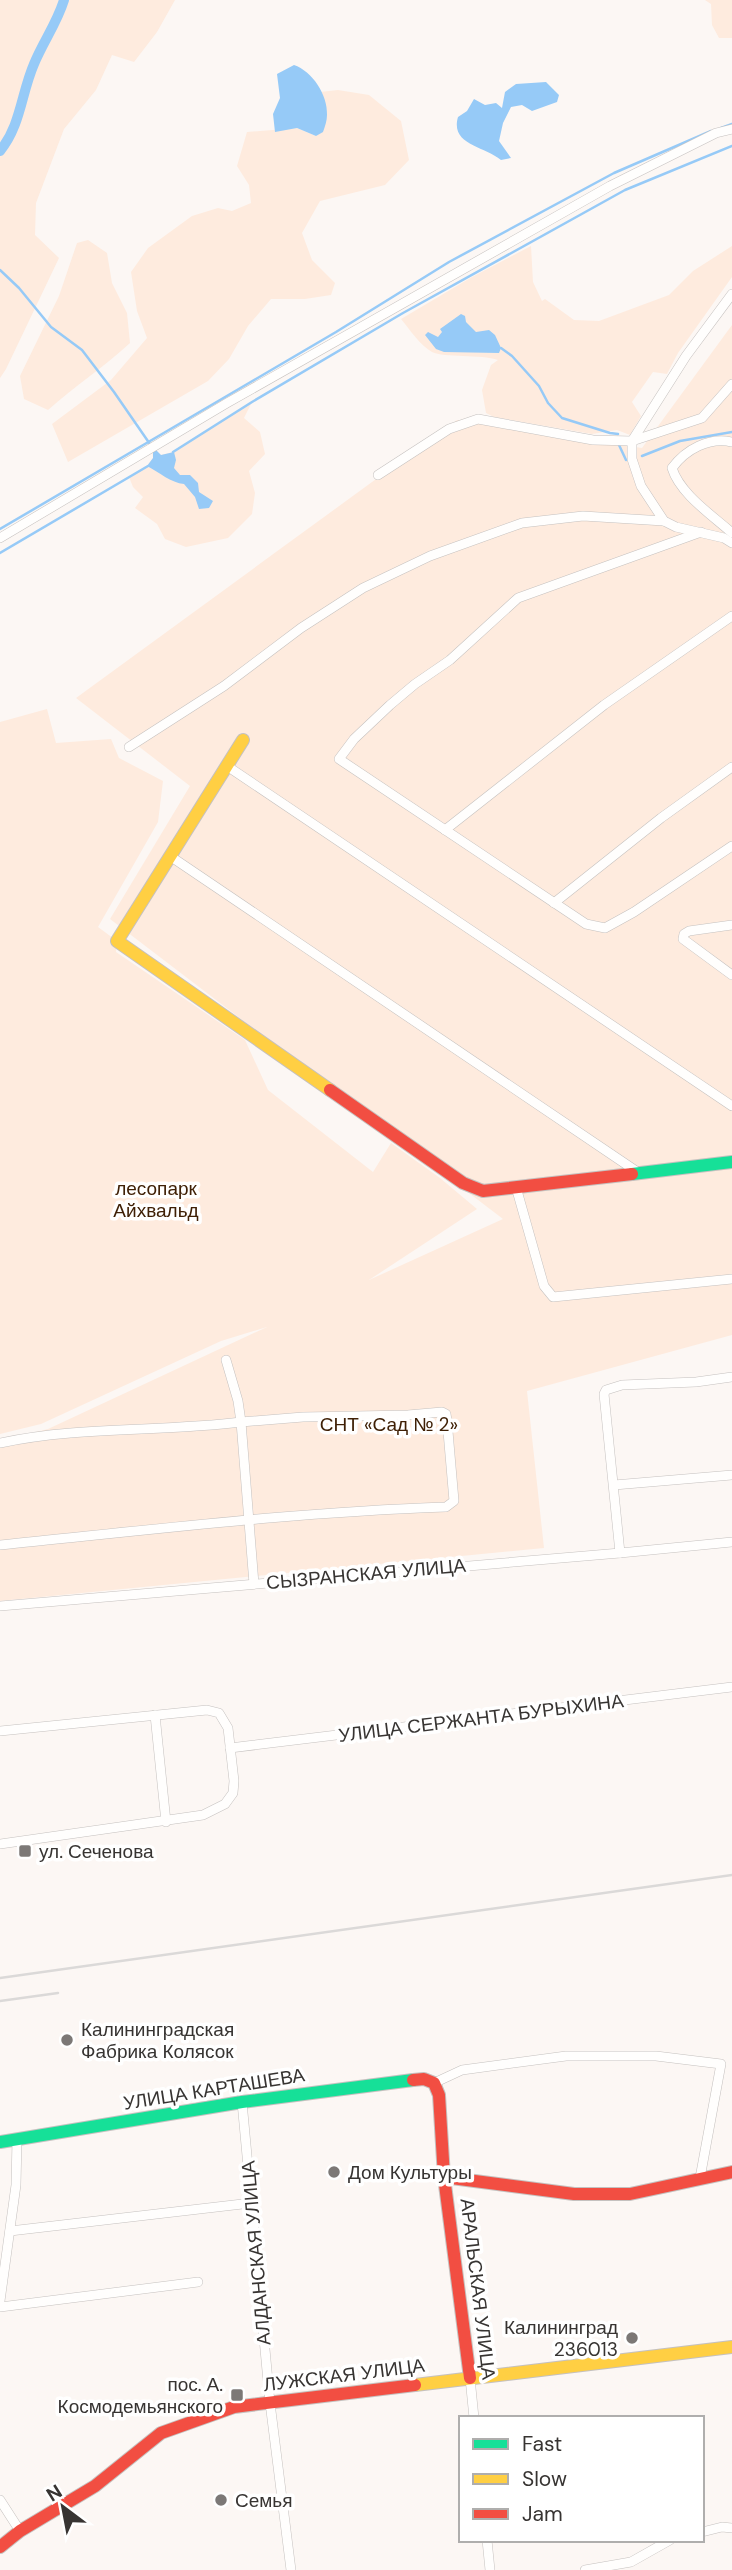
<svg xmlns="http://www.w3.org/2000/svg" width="732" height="2570" font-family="'DM Sans',sans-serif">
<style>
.green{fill:#feebde}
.water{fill:#96caf7}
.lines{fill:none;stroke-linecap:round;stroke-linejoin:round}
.stream{stroke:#96caf7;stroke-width:2.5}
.canal{stroke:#96caf7;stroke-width:10}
.street-casing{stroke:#c5c1bf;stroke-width:10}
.fast-casing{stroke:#c5c1bf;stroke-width:14}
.slow-casing{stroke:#c5c1bf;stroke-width:14}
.jam-casing{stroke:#c5c1bf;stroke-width:14}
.street{stroke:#fffefd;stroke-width:9}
.fast{stroke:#16e098;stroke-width:12}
.slow{stroke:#ffcf43;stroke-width:12}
.jam{stroke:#f24e42;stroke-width:12}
.rail{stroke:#dbd9d8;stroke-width:2.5}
.poi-dot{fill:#7c7876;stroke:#fff;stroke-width:2.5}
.labels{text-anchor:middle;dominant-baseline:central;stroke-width:7;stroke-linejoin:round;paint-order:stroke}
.park-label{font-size:19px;fill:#3f2006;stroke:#fff}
.street-label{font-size:19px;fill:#373432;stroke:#fff}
.poi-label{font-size:19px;fill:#373432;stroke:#fff;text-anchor:start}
</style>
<rect width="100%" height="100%" fill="#fcf7f4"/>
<g class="green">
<polygon points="0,0 175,0 157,32 134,62 112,55 96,90 64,129 36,203 35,235 59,258 6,369 0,378"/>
<polygon points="705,0 732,0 732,38 719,38 712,25 711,4"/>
<path d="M338 90 369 95 401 121 409 160 385 185 320 201 302 233 312 260 335 283 331 295 305 299H271L248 326 229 359 208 381 68 462 52 424 111 380 147 338 137 311 131 272 148 248 192 216 218 208 232 211 251 203 249 185 237 166 247 132 297 128 316 136C328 121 330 109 320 92Z"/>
<path d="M88 240 107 253 112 283 127 313 130 343C104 367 75 386 48 410L24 399 20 376 59 296 77 243Z"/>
<path d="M531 246 533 282 542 301 545 299 574 320 599 321 669 295 693 271 732 246V277L678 353 667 374 653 372 632 402 641 416 630 435 617 430 592 434 494 417 486 413 482 390 491 365 498 360C481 354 444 358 432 352 420 345 410 330 401 319L472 277Z"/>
<polygon points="732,325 732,1335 527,1391 544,1548 0,1601 0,1441 48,1429 267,1327 221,1341 41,1424 0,1434 0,722 47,709 56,743 111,739 119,758 163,781 158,822 98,927 117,941 116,952 245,1040 268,1090 373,1172 391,1143 440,1178 477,1209 369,1280 503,1219 110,919 190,786 76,698 457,420 642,448"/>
<polygon points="252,402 244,418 260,432 265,454 249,471 255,493 252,514 228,538 186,547 165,539 157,524 135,508 143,497 133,487 129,477 147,466 153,458 152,448 161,455 173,452"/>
</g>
<g class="water">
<path d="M294 65C312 71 328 95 327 115 327 121 325 126 323 132L316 136 297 128 275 132 273 114 280 98 277 74Z"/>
<path d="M546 82 559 95 557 102 532 111 522 105 511 107 503 123 499 141 511 158 501 160C484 146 450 145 458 117L467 111 474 99 485 105 496 103 502 108 505 92 516 84Z"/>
<polygon points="461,314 465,316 466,322 476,332 489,330 495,335 501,348 499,353 444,352 436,349 425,335 428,332 438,337 442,332 440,329"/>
<path d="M153 447 161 455 174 452 176 460 174 468 180 475H190L198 483 199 492 213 501 209 508 199 509 195 497 184 484C171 483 159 472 147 466L153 458Z"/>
</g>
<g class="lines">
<g class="stream">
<polyline points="721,128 732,124"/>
<polyline points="0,270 19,288 51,327 82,350 114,392 152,447"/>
<polyline points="501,348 512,356 539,386 548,403 562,418 610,433 618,434"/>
<polyline points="619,445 626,460"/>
<polyline points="173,452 252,402 403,313 625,190 732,146"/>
<polyline points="642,456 680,441 732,432"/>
<polyline points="0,529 336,332 449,262 614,173 711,131"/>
<polyline points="0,553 148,466"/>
</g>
<path class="canal" d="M0 151C21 125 21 94 34 64 43 42 57 23 64 0"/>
<defs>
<g id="street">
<polyline points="732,294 686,356 632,441 632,459 641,486 664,521 676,527 724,538 732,543"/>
<path d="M732 442C709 437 686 449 672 468 680 494 712 515 732 533"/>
<polyline points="378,475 449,429 478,419 593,440 632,441 702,418 732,384"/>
<polyline points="701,532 518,598 450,660 415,684 390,705 354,739 339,759 586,924 605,928 634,912 732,846"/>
<polyline points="0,538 227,403 610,186 716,133 732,129"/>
<polyline points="129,747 224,686 301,628 363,588 430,556 522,523 583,516 664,521"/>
<polyline points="227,766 732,1106"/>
<polyline points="445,830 604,705 732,616"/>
<polyline points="170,856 639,1173"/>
<polyline points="554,903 661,818 732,767"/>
<polyline points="732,925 689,931 684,934 683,939 732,975"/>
<polyline points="516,1187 544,1286 553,1297 732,1279"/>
<path d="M0 1443C79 1426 161 1432 241 1422L254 1584"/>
<polyline points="614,1485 732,1475"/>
<path d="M0 1545C149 1530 296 1512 446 1507L454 1501 447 1420 446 1414 442 1412 408 1415 303 1417 241 1422 238 1401 226 1360"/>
<polyline points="620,1553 604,1394 606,1390 622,1385 696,1382 732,1377"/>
<polyline points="0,1606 620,1553 732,1542"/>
<polyline points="155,1715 166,1822"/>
<polyline points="0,1731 207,1710 219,1713 228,1728 234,1781 233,1793 225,1804 203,1815 0,1844"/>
<polyline points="230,1748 732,1687"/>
<polyline points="434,2083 462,2070 566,2056 656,2056 721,2064 700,2178"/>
<polyline points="242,2102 270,2403 291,2570"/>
<polyline points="10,2231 251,2203"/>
<polyline points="0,2301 16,2185 17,2139"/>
<polyline points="0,2307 198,2282"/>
<polyline points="470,2378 474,2418"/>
<polyline points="0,2500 20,2531"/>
<polyline points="702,2532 722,2527 732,2528"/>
<polyline points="487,2540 490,2570"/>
<polyline points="585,2570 631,2562 670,2540"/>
</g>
<g id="fast">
<polyline points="632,1174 732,1162"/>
<polyline points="0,2142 242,2102 413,2080"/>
</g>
<g id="slow">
<polyline points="243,740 117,941 330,1090"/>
<polyline points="415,2385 732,2347"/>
</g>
<g id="jam">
<polyline points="330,1090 463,1183 483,1191 632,1174"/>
<polyline points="413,2080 424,2079 434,2083 439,2095 444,2177 470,2378"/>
<polyline points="444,2177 574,2194 630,2194 732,2172"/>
<polyline points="0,2547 20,2531 95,2486 161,2433 234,2407 415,2385"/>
</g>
</defs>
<use href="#street" class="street-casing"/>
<use href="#fast" class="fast-casing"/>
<use href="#slow" class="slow-casing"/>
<use href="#jam" class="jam-casing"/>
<use href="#street" class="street"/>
<use href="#fast" class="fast"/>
<use href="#slow" class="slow"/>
<use href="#jam" class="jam"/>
<g class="rail">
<polyline points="0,1978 732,1875"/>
<polyline points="0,2001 58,1993"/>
</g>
</g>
<g class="poi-dot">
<rect x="18" y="1844" width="14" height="14" rx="3.5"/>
<circle cx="67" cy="2040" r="7"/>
<circle cx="334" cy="2172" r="7"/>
<circle cx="632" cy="2338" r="7"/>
<rect x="230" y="2388" width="14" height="14" rx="3.5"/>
<circle cx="221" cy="2500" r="7"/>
</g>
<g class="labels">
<g class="park-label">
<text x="156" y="1188">лесопарк<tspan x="156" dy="22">Айхвальд</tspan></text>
<text x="389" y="1424">СНТ «Сад № 2»</text>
</g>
<g class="street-label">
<text transform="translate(366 1574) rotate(-5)">СЫЗРАНСКАЯ УЛИЦА</text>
<text transform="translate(481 1718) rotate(-7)">УЛИЦА СЕРЖАНТА БУРЫХИНА</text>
<text transform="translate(214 2089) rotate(-9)">УЛИЦА КАРТАШЕВА</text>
<text transform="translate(256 2253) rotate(-95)">АЛДАНСКАЯ УЛИЦА</text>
<text transform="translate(478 2289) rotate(83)">АРАЛЬСКАЯ УЛИЦА</text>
<text transform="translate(344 2375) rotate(-7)">ЛУЖСКАЯ УЛИЦА</text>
</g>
<g class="poi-label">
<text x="39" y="1851">ул. Сеченова</text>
<text x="81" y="2029">Калининградская<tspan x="81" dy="22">Фабрика Колясок</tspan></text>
<text x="348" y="2172">Дом Культуры</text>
<text x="618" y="2327" text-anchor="end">Калининград<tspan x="618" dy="22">236013</tspan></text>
<text x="223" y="2384" text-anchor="end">пос. А.<tspan x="223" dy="22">Космодемьянского</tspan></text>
<text x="235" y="2500">Семья</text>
</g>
</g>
<rect x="459" y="2416" width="245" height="126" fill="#ffffff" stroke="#afaead" stroke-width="2"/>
<rect x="473" y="2439" width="35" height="10" fill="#16e098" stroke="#afaead" stroke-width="2"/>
<text x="522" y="2451" font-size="21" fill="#373432">Fast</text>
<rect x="473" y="2474" width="35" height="10" fill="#ffcf43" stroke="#afaead" stroke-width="2"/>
<text x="522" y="2486" font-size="21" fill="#373432">Slow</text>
<rect x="473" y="2509" width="35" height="10" fill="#f24e42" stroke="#afaead" stroke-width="2"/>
<text x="522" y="2521" font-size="21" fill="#373432">Jam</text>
<g transform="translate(63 2507) rotate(328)" stroke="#ffffff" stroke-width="5" paint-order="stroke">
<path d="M0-5L12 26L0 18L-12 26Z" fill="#373432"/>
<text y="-10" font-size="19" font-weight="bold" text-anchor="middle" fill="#373432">N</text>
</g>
</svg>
